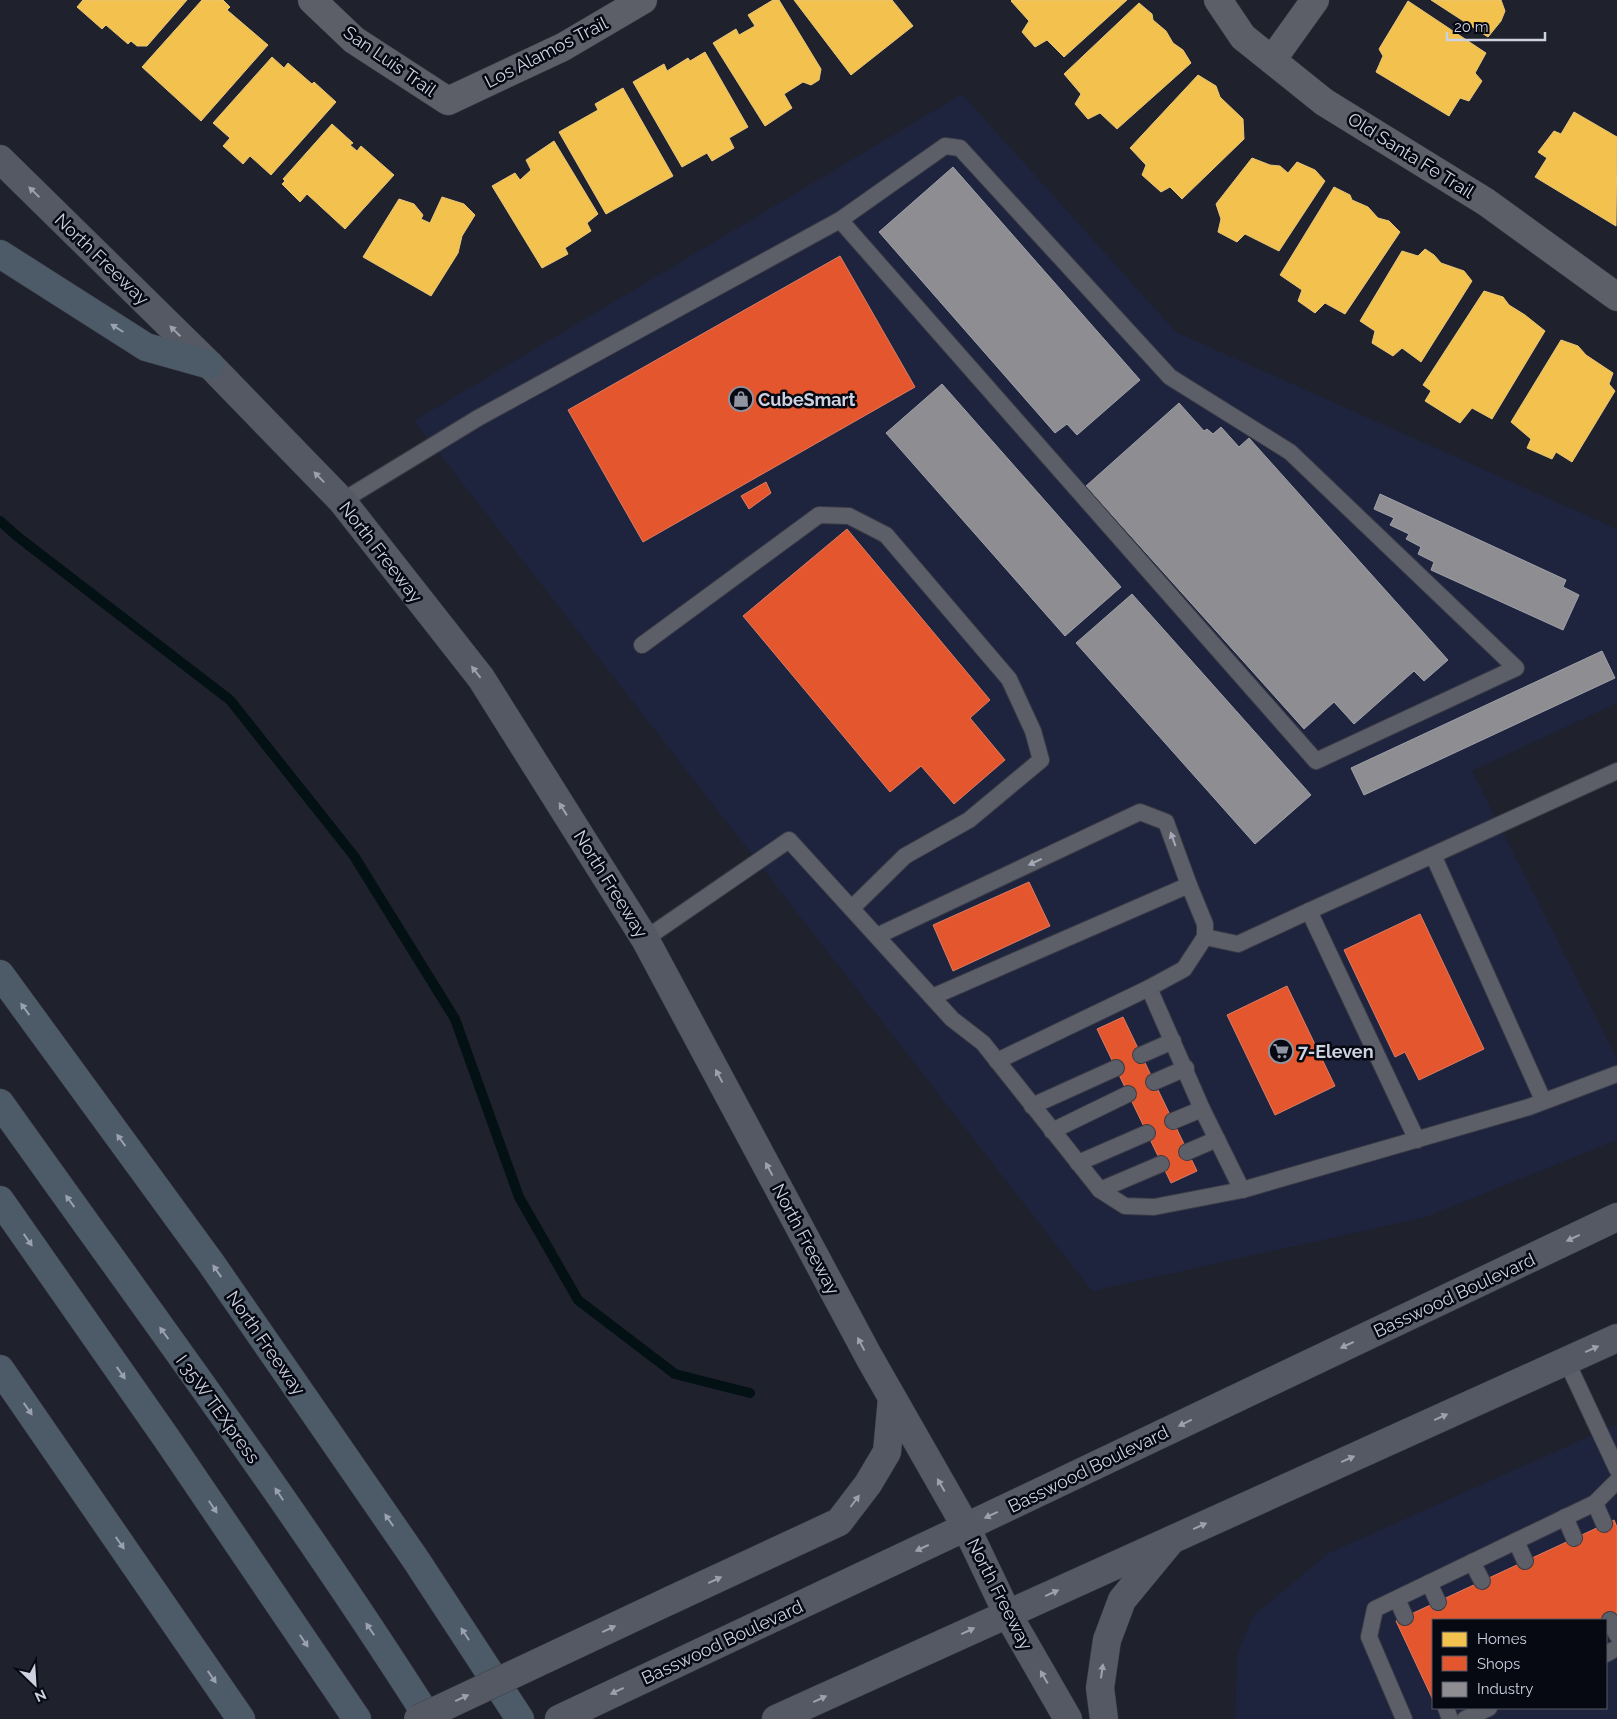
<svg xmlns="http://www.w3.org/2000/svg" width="1617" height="1719" font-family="Raleway,sans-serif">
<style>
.built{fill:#1e243d;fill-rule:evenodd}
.homes{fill:#f2c14e;stroke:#e7c67a}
.shops{fill:#e4572e;stroke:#dd7c63}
.industry{fill:#8d8d92;stroke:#a0a1a9}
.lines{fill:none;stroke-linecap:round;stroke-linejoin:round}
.stream{stroke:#031114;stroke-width:10}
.service-casing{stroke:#3a3b46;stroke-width:18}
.minor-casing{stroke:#3a3b46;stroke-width:29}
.secondary-casing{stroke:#3a3b46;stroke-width:29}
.motorway-casing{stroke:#3a3b46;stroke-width:29}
.service{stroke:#5c5e68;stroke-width:16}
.minor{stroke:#5c5e68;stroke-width:28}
.secondary{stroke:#545964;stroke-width:28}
.motorway{stroke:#4d5a68;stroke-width:28}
.secondary-bridge-casing{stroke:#3a3b46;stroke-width:29;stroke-linecap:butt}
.secondary-bridge{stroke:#545964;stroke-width:28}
.oneway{fill:#9da1ae}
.oneway2{fill:#9aa1b0}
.oneway3{fill:#a5a9b6}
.labels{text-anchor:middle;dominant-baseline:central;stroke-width:5;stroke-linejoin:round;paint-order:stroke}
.street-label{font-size:18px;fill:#cdd1e0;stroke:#060812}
.poi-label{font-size:18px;font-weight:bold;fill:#cdd1e0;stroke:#060812;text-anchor:start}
</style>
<rect width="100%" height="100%" fill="#1f212d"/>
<g class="built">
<polygon points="962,94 1176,332 1617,529 1617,703 1472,771 1617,1059 1617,1140 1426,1217 1092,1291 414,421"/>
<path d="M1617 1424V1719H1235L1237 1655 1253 1616 1329 1553ZM1433 1620H1606V1708H1433Z"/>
</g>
<g class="homes">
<polygon points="83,0 187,0 147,46 137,46 131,41 128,44 106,25 102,29 77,7"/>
<polygon points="202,0 223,0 230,7 227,10 268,45 201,121 142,67"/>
<polygon points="773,0 779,0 821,69 819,80 811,85 803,82 784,94 792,108 765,126 713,43 736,29 739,35 755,26 748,15"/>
<polygon points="794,0 892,0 913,26 851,75"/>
<polygon points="1012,0 1127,0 1064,57 1047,40 1035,47 1022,32 1029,21 1011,1"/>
<polygon points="1431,0 1501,0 1505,11 1501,21 1488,37"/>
<polygon points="1408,1 1486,53 1475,73 1482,81 1469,101 1460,98 1449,116 1376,72 1383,56 1379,49"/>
<polygon points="1139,3 1152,14 1153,20 1166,31 1173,43 1183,50 1191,63 1117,129 1100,113 1088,119 1075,104 1081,94 1064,74"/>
<polygon points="705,52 748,127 729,138 734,148 712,161 707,153 682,167 633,82 664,64 667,71 688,58 690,61"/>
<polygon points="272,57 284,68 288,63 312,84 314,82 336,102 271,175 250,156 243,164 223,146 230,138 213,123"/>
<polygon points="1198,75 1216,86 1220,97 1243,119 1244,139 1182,199 1170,187 1161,192 1142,175 1146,165 1130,148"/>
<polygon points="623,88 673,176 606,214 559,132 598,110 595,104"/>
<polygon points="1574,112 1617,137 1616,226 1535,177 1547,158 1538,152 1554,131 1561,134"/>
<polygon points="332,124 353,143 350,145 357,151 361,146 394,175 345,229 307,194 300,202 282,184 285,181 283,179"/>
<polygon points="554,141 598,214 587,223 591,231 565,248 568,254 542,268 492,186 515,173 520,180 531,170 526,160"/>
<polygon points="1252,158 1270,165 1280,166 1288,173 1297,162 1315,170 1325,181 1279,251 1245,234 1237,242 1218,232 1221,219 1216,204"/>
<polygon points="1334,187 1350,195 1352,200 1368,207 1378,218 1389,221 1400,232 1345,314 1325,303 1315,313 1298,301 1302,290 1280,275"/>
<polygon points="442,197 464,204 475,215 462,236 458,253 431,296 363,257 399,199 414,204 423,215 421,219 430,223"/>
<polygon points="1425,249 1434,255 1441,263 1464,271 1472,281 1421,362 1402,348 1393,356 1372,343 1375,331 1360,321 1402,251 1418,256"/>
<polygon points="1484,291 1503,297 1509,305 1525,315 1545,331 1492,419 1472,408 1460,423 1425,401 1431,391 1423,385"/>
<polygon points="1561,340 1578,346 1586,355 1613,373 1609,384 1615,391 1572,462 1556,452 1552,459 1527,448 1531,439 1511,422"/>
</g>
<g class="shops">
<polygon points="840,256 915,387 643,542 568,410"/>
<polygon points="766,482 771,493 749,509 741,496"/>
<polygon points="847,529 990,700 970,718 1005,760 954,804 921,766 890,792 743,616"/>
<polygon points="1029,882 1050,926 953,971 933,925"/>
<polygon points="1420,914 1484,1049 1419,1080 1405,1052 1395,1057 1344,950"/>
<polygon points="1287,986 1335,1086 1275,1115 1227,1015"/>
<polygon points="1123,1017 1197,1171 1171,1183 1097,1029"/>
<polygon points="1614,1520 1617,1527 1617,1617 1606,1620 1433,1620 1433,1700 1396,1621"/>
</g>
<g class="industry">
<polygon points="953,167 1140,380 1077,435 1067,424 1055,433 879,232"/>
<polygon points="942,384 1121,587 1065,636 886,433"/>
<polygon points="1179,403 1204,431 1207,429 1213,434 1221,427 1239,447 1249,438 1448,660 1424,681 1414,671 1354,724 1334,702 1304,729 1086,486"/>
<polygon points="1380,494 1566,580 1563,587 1579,595 1563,630 1431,570 1434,562 1418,554 1421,547 1406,539 1409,534 1390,525 1394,518 1374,509"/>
<polygon points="1132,594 1311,795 1255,844 1076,643"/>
<polygon points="1602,651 1615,678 1364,795 1351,768"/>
</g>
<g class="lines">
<polyline class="stream" points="0,521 18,537 230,700 354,856 455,1019 519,1197 578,1300 675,1374 750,1393"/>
<defs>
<g id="service">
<polyline points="342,501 478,418 840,220 945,146 960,148 1170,377 1290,452 1516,668 1316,761 840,220"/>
<polyline points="642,645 819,515 849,516 886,535 1009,679 1033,731 1041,760 969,820 905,856 852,908"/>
<polyline points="1433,855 1617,771"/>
<polyline points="877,936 1140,812 1166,822 1189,885"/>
<polyline points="1205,937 1238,944 1309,911"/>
<polyline points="645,939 789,840 952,1019 983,1043 1100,1190 1125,1206 1154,1207 1242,1190 1529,1107 1617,1074"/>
<polyline points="932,997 1189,885 1205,924 1205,937 1184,969 1149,988 1202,1109 1242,1190"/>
<polyline points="1141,1055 1173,1041"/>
<polyline points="997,1061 1149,988"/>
<polyline points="1154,1082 1186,1068"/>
<polyline points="1032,1106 1116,1068"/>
<polyline points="1173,1121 1202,1109"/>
<polyline points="1052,1131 1128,1094"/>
<polyline points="1417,1140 1309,911 1433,855 1543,1100"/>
<polyline points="1187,1152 1217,1139"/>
<polyline points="1078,1163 1147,1133"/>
<polyline points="1100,1190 1161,1164"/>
<polyline points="1566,1360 1617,1469"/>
<polyline points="1595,1503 1604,1524"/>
<polyline points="1565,1517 1574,1538"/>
<polyline points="1516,1541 1525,1561"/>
<polyline points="1472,1562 1482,1581"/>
<polyline points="1429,1583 1438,1602"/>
<polyline points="1397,1599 1405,1617"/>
<polyline points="1610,1620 1617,1635"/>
<polyline points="1606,1654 1617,1648"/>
<polyline points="1446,1708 1450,1719"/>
<polyline points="1404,1719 1369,1637 1375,1609 1595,1503 1617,1481"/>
<polyline points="1465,1719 1489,1708"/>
</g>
<g id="minor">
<polyline points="312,0 354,40 448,101 563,47 643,0"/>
<polyline points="1218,0 1243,37 1324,102 1486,202 1617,297"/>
<polyline points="1272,60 1315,0"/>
</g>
<g id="secondary">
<polyline points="0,159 210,365 342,501 481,678 645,939 869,1357 966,1527 1007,1613 1068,1719"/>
<polyline points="671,1600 839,1522 868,1484 887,1452 892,1398"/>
<polyline points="559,1719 966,1527 1617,1217"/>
<polyline points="776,1719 1617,1338"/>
<polyline points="1104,1719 1100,1688 1107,1640 1122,1600 1169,1543"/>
</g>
<g id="motorway">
<polyline points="0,254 146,347 210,365"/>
<polyline points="0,974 211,1263 416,1560 520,1719"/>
<path d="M0 1103C145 1307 295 1508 429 1719"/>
<polyline points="0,1200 167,1439 357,1719"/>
<polyline points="0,1369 241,1719"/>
</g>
</defs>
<use href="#service" class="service-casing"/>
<use href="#minor" class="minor-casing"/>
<use href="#secondary" class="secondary-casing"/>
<use href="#motorway" class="motorway-casing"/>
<use href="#service" class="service"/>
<use href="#minor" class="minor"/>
<use href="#secondary" class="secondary"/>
<use href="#motorway" class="motorway"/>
<defs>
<polyline id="secondary-bridge" points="418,1719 671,1600"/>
</defs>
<use href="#secondary-bridge" class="secondary-bridge-casing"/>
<use href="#secondary-bridge" class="secondary-bridge"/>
</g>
<defs><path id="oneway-solid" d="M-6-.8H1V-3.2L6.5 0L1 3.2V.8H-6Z" transform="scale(1.25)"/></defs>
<g class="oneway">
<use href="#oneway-solid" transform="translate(34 192) rotate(-136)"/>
<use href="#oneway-solid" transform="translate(175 331) rotate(-136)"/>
<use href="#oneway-solid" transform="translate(319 477) rotate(-134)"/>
<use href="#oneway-solid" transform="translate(476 672) rotate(-128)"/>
<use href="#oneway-solid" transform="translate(563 809) rotate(-122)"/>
<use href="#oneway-solid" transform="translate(719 1076) rotate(-118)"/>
<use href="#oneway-solid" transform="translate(769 1169) rotate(-118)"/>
<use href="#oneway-solid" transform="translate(1573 1238) rotate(155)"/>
<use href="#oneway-solid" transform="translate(861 1344) rotate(-118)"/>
<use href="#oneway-solid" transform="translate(1347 1345) rotate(155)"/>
<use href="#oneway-solid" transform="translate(1592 1349) rotate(-24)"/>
<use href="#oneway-solid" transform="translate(1441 1417) rotate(-24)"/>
<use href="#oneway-solid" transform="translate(1185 1423) rotate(154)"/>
<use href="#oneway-solid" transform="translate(1348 1459) rotate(-24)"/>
<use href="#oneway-solid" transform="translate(941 1485) rotate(-120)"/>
<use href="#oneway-solid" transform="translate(855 1501) rotate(-53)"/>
<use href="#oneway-solid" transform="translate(991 1515) rotate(155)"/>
<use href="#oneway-solid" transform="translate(1200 1526) rotate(-24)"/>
<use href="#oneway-solid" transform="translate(922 1548) rotate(155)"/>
<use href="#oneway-solid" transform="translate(715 1580) rotate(-25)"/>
<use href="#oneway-solid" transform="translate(1052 1593) rotate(-24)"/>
<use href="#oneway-solid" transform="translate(609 1629) rotate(-25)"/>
<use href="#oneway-solid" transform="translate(968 1631) rotate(-25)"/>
<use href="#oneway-solid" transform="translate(1102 1671) rotate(-82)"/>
<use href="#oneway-solid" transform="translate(1044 1677) rotate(-120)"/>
<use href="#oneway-solid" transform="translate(617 1691) rotate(155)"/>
<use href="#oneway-solid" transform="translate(462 1698) rotate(-25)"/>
<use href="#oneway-solid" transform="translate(820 1699) rotate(-25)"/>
</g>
<g class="oneway2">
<use href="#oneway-solid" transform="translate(117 328) rotate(-148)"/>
<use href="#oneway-solid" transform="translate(25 1009) rotate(-126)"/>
<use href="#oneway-solid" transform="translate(121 1140) rotate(-126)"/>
<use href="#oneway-solid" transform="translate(70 1201) rotate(-126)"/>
<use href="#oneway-solid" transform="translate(28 1240) rotate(55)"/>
<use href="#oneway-solid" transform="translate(217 1271) rotate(-125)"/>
<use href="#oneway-solid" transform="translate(164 1333) rotate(-126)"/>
<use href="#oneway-solid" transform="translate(121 1373) rotate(55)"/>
<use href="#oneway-solid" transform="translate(28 1409) rotate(55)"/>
<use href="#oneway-solid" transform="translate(279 1494) rotate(-124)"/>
<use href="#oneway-solid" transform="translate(213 1507) rotate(56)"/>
<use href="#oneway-solid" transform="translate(389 1520) rotate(-125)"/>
<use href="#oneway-solid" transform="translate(120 1543) rotate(55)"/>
<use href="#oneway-solid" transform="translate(370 1629) rotate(-124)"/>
<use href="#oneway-solid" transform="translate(465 1634) rotate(-123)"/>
<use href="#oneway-solid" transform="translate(304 1641) rotate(56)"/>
<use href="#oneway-solid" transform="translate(212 1677) rotate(55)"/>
</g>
<g class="oneway3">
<use href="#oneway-solid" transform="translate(1173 839) rotate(-110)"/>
<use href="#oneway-solid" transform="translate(1035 862) rotate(155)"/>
</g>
<defs>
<symbol id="shop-ring" viewBox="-11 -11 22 22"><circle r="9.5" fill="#060812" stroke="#9093a1" stroke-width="1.5"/><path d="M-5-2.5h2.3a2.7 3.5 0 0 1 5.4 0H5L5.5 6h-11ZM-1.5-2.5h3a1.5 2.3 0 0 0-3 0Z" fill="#9093a1"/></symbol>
<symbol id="supermarket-ring" viewBox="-11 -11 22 22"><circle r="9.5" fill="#060812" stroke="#9093a1" stroke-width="1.5"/><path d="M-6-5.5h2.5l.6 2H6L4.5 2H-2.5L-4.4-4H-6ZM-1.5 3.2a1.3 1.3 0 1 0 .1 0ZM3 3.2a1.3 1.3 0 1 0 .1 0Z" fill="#9093a1"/></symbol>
</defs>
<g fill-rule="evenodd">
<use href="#shop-ring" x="727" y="385" width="28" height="28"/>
<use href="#supermarket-ring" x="1267" y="1037" width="28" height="28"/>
</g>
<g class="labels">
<g class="street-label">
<text transform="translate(546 52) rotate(-27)">Los Alamos Trail</text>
<text transform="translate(390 61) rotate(35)">San Luis Trail</text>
<text transform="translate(1411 155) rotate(32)">Old Santa Fe Trail</text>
<text transform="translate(102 259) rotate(44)">North Freeway</text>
<text transform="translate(381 552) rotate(52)">North Freeway</text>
<text transform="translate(611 884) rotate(58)">North Freeway</text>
<text transform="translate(806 1239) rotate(62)">North Freeway</text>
<text transform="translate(1454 1295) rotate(-25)">Basswood Boulevard</text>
<text transform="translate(266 1343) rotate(55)">North Freeway</text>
<text transform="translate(218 1409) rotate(54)">I 35W TEXpress</text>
<text transform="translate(1088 1469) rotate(-26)">Basswood Boulevard</text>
<text transform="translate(1000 1594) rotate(63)">North Freeway</text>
<text transform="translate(722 1642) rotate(-25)">Basswood Boulevard</text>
</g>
<g class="poi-label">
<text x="758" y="399">CubeSmart</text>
<text x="1298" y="1051">7-Eleven</text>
</g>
</g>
<rect x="1432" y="1619" width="175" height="90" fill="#060812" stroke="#565864"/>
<rect x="1442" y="1632" width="25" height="15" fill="#f2c14e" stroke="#565864"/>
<text x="1477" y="1644" font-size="15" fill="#cdd1e0">Homes</text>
<rect x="1442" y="1656" width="25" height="15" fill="#e4572e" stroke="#565864"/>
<text x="1477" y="1669" font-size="15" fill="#cdd1e0">Shops</text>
<rect x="1442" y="1682" width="25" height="15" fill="#8d8d92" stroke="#565864"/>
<text x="1477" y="1694" font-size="15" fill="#cdd1e0">Industry</text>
<g transform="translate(35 1684) rotate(155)" stroke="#060812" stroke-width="4" paint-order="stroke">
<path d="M0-4L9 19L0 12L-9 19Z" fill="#cdd1e0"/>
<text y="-8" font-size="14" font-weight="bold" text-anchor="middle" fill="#cdd1e0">N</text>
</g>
<path d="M1447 32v8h98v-8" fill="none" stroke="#cdd1e0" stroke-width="2.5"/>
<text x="1454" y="32" font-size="15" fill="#cdd1e0" stroke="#060812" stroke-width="4" paint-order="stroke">20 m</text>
</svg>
